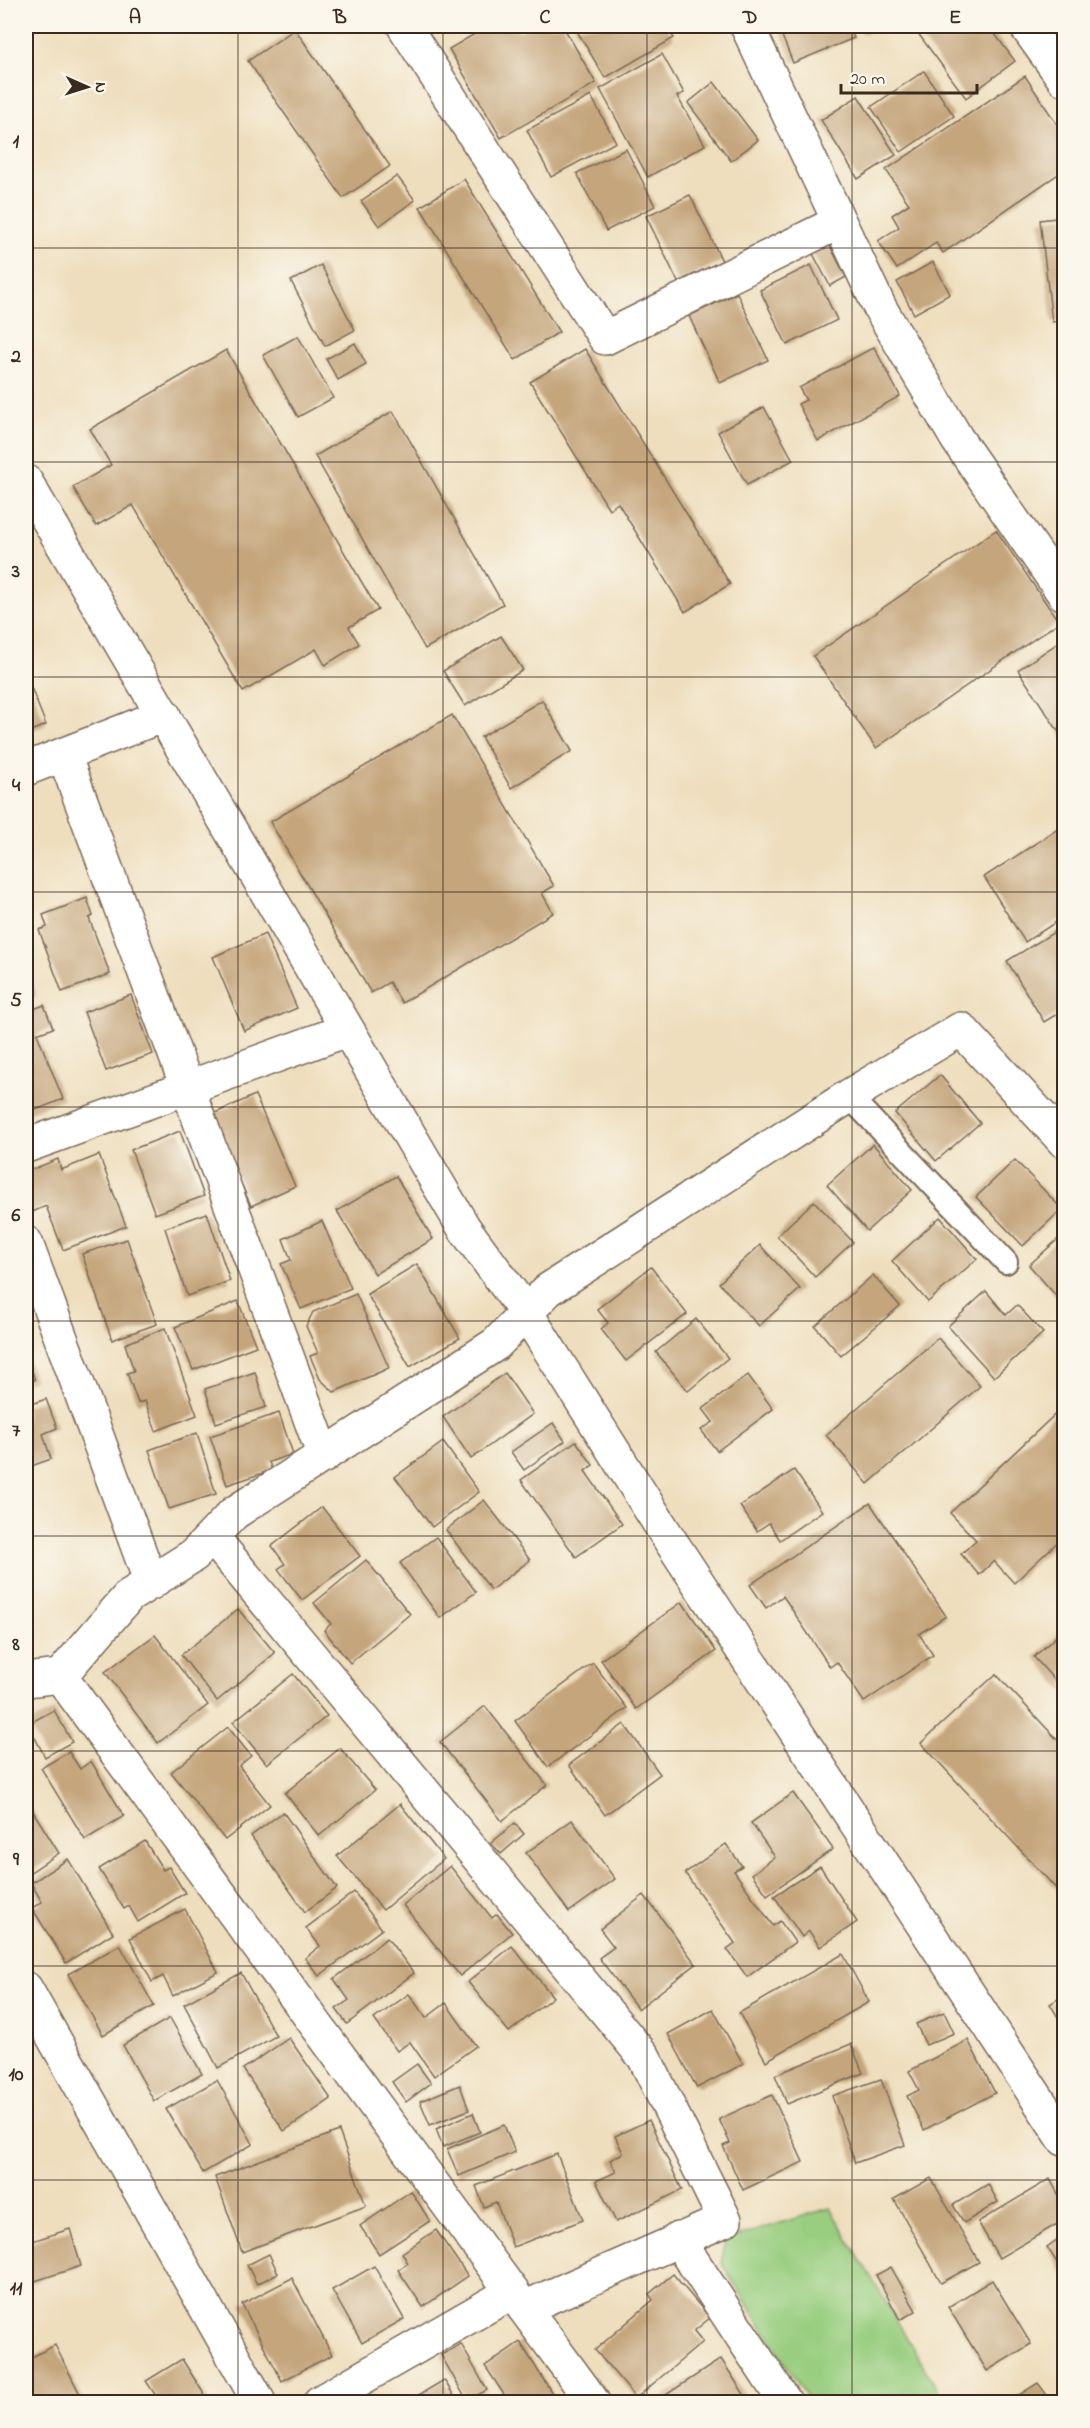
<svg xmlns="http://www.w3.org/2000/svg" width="1090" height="2428" font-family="'Indie Flower',sans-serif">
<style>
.green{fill:#99ce80;stroke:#6a7c4f;stroke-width:1.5}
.building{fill:#c4a57c}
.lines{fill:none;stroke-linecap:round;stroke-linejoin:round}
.service-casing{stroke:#7a6956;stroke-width:26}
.minor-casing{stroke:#7a6956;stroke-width:36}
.service{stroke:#fff;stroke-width:22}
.minor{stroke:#fff;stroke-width:33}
.grid{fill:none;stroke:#3b2a1e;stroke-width:1.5;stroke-opacity:0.55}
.neatline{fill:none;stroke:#3b2a1e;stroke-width:2}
.grid-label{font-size:20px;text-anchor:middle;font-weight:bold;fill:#3b2a1e}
</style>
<rect width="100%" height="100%" fill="#fbf7ec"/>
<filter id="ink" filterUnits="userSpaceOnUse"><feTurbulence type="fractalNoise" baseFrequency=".0167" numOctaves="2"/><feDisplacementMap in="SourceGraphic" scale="12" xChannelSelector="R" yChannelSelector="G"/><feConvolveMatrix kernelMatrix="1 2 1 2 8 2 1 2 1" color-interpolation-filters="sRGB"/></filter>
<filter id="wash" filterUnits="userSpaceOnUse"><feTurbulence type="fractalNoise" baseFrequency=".008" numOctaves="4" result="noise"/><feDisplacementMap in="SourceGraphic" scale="24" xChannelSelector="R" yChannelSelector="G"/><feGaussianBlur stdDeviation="1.35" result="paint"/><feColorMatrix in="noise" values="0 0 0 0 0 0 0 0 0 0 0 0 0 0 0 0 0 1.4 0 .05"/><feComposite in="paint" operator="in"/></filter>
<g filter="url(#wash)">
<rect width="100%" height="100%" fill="#eedebe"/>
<polygon class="green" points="830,2208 945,2402 810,2402 722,2264 725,2240"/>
<g id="blocks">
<g class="building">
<polygon points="488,26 521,31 531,26 563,26 596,83 501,138 449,49"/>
<polygon points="574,26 666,26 674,38 605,78"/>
<polygon points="778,26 849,26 854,38 793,63"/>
<polygon points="860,26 883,26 863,34"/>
<polygon points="927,26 989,26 1015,61 966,98 917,32"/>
<polygon points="295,29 390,166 343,198 248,61"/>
<polygon points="662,54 684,93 677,96 705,145 648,177 600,89"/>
<polygon points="924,71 954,116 901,152 871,107"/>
<polygon points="1025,76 1064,135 1064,170 943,253 936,243 897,269 878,241 899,227 892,215 909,204 886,170"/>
<polygon points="714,82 758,140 731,161 688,103"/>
<polygon points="591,96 616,142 551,177 527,130"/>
<polygon points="858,96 896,155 858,179 821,120"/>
<polygon points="626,149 655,206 606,231 577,173"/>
<polygon points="397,176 415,200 379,226 361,201"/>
<polygon points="464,179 559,332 515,360 420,207"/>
<polygon points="690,195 722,261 678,282 646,216"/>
<polygon points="1064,217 1064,321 1052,322 1040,220"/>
<polygon points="828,242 846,277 830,286 811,250"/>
<polygon points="933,262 950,294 914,314 897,282"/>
<polygon points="321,265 355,330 325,346 291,281"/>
<polygon points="811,265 837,320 787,345 760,290"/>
<polygon points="737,293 768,360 720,383 689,316"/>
<polygon points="298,336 333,398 298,417 263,355"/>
<polygon points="355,343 366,364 338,380 326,359"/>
<polygon points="874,347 900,396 818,441 798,404 806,400 799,388"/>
<polygon points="585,349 730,584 685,612 618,503 609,509 530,382"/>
<polygon points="226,350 378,610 349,627 359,644 325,665 316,649 243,692 133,505 96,526 73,487 111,465 90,429"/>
<polygon points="764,407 793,460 747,485 718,432"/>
<polygon points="393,411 503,604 425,649 315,456"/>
<polygon points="996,530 1059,622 876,748 813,656"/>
<polygon points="501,636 523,670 465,706 443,671"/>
<polygon points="1064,639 1064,740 1018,670"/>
<polygon points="26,675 46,725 26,733"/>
<polygon points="542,700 572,751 511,788 481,737"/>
<polygon points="452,715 554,886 542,893 553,913 402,1003 389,982 371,993 270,822"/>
<polygon points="1064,825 1064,917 1025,942 984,877"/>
<polygon points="87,898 93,916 89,918 110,974 62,992 39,930 47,927 43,915"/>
<polygon points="1064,926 1064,1019 1060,1012 1044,1022 1007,961"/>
<polygon points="265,934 297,1008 244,1031 213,957"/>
<polygon points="26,967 36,995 26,999"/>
<polygon points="131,995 153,1054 106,1071 84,1012"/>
<polygon points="44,1005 53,1028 37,1034 63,1099 26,1114 26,1012"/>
<polygon points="940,1075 980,1123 936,1161 895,1113"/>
<polygon points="255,1095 295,1186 251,1206 211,1115"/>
<polygon points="180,1131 204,1196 155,1214 131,1150"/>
<polygon points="873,1144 912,1190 867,1231 827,1185"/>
<polygon points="99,1155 126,1226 63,1250 46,1206 28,1214 26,1208 26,1172 58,1159 61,1170"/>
<polygon points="1015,1160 1062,1209 1023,1246 976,1197"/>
<polygon points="396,1176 433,1239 375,1274 337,1211"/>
<polygon points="814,1201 853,1242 815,1277 777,1236"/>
<polygon points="207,1213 230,1281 187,1296 165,1228"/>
<polygon points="940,1217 977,1259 928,1302 892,1261"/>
<polygon points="322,1221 351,1288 301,1309 281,1264 291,1260 283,1239"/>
<polygon points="1064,1234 1064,1305 1029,1265"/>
<polygon points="127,1239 157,1324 112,1340 82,1254"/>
<polygon points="760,1245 800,1289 759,1326 719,1283"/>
<polygon points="417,1264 460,1338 410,1367 367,1294"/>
<polygon points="651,1267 687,1314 626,1361 601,1329 608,1323 597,1309"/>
<polygon points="873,1275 900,1306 841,1356 815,1326"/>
<polygon points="986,1291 1006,1315 1017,1305 1043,1333 994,1377 948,1326"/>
<polygon points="356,1294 389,1368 334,1392 320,1379 310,1356 318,1353 306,1326 313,1312"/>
<polygon points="238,1301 256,1346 193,1370 175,1327"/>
<polygon points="696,1319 728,1358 688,1391 656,1352"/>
<polygon points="165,1328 197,1415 156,1431 145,1401 138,1403 127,1373 134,1371 125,1344"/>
<polygon points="938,1338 980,1386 868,1484 826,1435"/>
<polygon points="26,1353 35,1380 26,1383"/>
<polygon points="255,1372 266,1407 216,1423 205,1389"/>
<polygon points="505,1373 533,1414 471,1459 443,1417"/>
<polygon points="748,1375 773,1409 717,1451 701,1430 713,1422 703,1409"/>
<polygon points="46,1399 57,1428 43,1434 51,1459 26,1468 26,1406"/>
<polygon points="1064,1406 1064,1536 1014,1583 994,1561 979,1575 961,1554 976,1540 950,1513"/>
<polygon points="279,1413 293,1454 269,1462 272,1470 227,1485 210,1436"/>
<polygon points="553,1423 565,1441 524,1470 511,1452"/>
<polygon points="197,1433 216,1494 169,1509 149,1450"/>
<polygon points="576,1441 593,1465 585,1471 622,1524 576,1557 521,1480"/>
<polygon points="443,1442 479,1492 432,1527 395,1477"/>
<polygon points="794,1470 822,1511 780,1540 769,1523 757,1531 740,1506"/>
<polygon points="484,1500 530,1560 491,1590 446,1530"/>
<polygon points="870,1503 946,1616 919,1634 933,1655 864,1702 837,1662 830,1667 783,1596 766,1608 750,1585"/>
<polygon points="322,1507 360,1556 302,1600 278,1569 285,1564 272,1546"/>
<polygon points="436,1537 476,1592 440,1618 400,1563"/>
<polygon points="366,1560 410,1614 350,1663 324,1630 331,1624 314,1603"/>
<polygon points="682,1602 716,1651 636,1709 601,1660"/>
<polygon points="238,1609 275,1653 217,1701 181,1655"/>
<polygon points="1064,1629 1064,1691 1034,1657"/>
<polygon points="155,1635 208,1705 158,1743 105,1672"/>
<polygon points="593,1663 627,1708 548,1767 515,1721"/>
<polygon points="293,1674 327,1716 267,1764 233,1722"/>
<polygon points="996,1674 1064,1747 1064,1897 921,1743"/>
<polygon points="485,1706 547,1785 502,1821 440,1742"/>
<polygon points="54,1710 72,1742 45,1757 28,1724"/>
<polygon points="624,1724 660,1774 605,1815 569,1765"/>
<polygon points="228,1727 251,1756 239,1766 270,1805 225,1840 171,1772"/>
<polygon points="340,1748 375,1790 319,1836 285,1793"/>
<polygon points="69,1752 80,1769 91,1761 124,1816 85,1840 41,1768"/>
<polygon points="793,1793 833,1849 767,1895 752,1874 775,1857 751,1823"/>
<polygon points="26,1800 59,1853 26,1875"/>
<polygon points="400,1804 444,1859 383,1910 337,1856"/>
<polygon points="283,1812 337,1888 305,1912 251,1836"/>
<polygon points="572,1820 615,1879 569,1912 526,1853"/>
<polygon points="515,1823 524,1834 501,1854 491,1843"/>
<polygon points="145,1841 163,1870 169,1867 185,1893 138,1922 129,1906 124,1909 99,1869"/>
<polygon points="726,1844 742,1866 734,1871 773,1926 780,1921 795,1942 747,1977 727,1949 735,1943 685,1873"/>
<polygon points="68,1859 113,1933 66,1963 32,1908 42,1902 31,1883"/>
<polygon points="450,1866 492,1918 497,1914 512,1933 460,1976 403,1905"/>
<polygon points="820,1866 857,1922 820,1947 809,1931 802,1937 774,1896"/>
<polygon points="354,1892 382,1929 319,1976 305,1958 320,1946 306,1928"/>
<polygon points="644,1895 696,1964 638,2009 599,1958 614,1947 600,1929"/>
<polygon points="185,1909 218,1972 173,1996 163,1976 152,1982 130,1938"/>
<polygon points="387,1938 414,1973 347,2024 336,2009 349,2000 334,1979"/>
<polygon points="120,1945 154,2006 103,2035 68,1974"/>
<polygon points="512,1946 553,1997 509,2032 468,1982"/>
<polygon points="843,1954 869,2002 766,2061 739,2013"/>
<polygon points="241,1973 276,2036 218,2068 184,2004"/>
<polygon points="409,1994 426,2018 446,2003 476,2046 434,2076 410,2042 397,2051 374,2019"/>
<polygon points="1064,1995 1064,2027 1050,2004"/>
<polygon points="713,2009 743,2064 697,2088 668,2034"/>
<polygon points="944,2012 954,2033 926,2045 916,2024"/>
<polygon points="170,2018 202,2074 154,2101 123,2045"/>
<polygon points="289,2038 331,2099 284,2131 243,2069"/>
<polygon points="968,2040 995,2093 924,2130 907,2096 919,2090 909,2071"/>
<polygon points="851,2044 863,2073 787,2104 775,2075"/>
<polygon points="417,2064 431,2083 406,2102 392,2082"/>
<polygon points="881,2079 905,2145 855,2163 832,2096"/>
<polygon points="217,2080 253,2144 203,2173 166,2109"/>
<polygon points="460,2085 469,2110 430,2125 420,2101"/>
<polygon points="772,2095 803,2162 743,2190 723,2146 730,2143 719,2119"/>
<polygon points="473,2113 480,2132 443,2147 436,2129"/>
<polygon points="649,2120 682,2190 616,2222 596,2181 616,2172 610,2160 623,2153 615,2136"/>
<polygon points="504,2125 515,2152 459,2176 447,2149"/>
<polygon points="339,2131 366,2206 242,2252 215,2177"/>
<polygon points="557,2154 583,2220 513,2247 496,2202 484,2207 476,2186"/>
<polygon points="931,2178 979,2262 941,2283 894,2199"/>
<polygon points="1050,2179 1064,2205 1064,2220 999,2258 978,2222"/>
<polygon points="988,2184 998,2202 964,2223 953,2205"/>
<polygon points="411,2191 430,2221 379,2254 360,2226"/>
<polygon points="70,2229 81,2266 26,2284 26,2243"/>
<polygon points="436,2230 468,2276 423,2307 398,2270 408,2263 402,2253"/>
<polygon points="1064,2235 1064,2274 1047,2247"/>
<polygon points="269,2254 278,2273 257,2284 247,2265"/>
<polygon points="374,2266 404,2319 362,2343 332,2290"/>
<polygon points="891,2267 916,2311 900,2320 876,2275"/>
<polygon points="673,2274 710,2318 694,2331 703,2342 636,2398 595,2350 653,2300 649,2294"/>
<polygon points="292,2278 332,2355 282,2381 242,2304"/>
<polygon points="992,2280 1031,2344 987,2371 948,2307"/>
<polygon points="520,2342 557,2401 555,2402 509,2402 485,2366"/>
<polygon points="461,2344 487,2390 467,2401 441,2355"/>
<polygon points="55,2345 84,2402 31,2402 26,2392 26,2360"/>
<polygon points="182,2359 209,2402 160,2402 146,2381"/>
<polygon points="721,2359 749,2402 655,2402"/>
<polygon points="444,2380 458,2402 407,2402"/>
<polygon points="1038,2383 1052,2402 1008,2402"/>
</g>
</g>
</g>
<g filter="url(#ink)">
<use href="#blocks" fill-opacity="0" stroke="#7a6956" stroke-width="1.5"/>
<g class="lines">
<defs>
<polyline id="service" points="849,1096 1006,1262"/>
<g id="minor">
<polyline points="404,26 605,338 839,222"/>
<polyline points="747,26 880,308 957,439 1064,594"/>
<polyline points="1026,26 1064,79"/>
<polyline points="26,482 464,1228 527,1314 664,1531 1064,2139"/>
<polyline points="64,755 324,1456"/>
<polyline points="26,769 164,715"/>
<polyline points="26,1146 347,1030"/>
<polyline points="26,1243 151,1583"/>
<polyline points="213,1538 644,2057 725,2220 524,2308"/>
<polyline points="60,1676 593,2402"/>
<polyline points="26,1680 60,1676 129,1596 194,1555 234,1513 496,1344 548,1290 849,1096 961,1029 1064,1141"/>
<polyline points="26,1989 259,2402"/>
<polyline points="678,2239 785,2402"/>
<polyline points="320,2402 512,2292"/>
</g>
</defs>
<use href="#service" class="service-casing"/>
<use href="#minor" class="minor-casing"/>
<use href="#service" class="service"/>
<use href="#minor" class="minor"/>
</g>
</g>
<path class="grid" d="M238 26V2402M443 26V2402M647 26V2402M852 26V2402M26 248H1064M26 462H1064M26 677H1064M26 892H1064M26 1107H1064M26 1321H1064M26 1536H1064M26 1751H1064M26 1966H1064M26 2180H1064"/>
<rect width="1090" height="2428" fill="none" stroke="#fbf7ec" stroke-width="66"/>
<g transform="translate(87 87) rotate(93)" stroke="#fbf7ec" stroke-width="4.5" paint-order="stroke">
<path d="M0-4.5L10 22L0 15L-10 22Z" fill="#3b2a1e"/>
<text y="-9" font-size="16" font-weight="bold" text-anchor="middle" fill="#3b2a1e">N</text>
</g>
<path d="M841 84v9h136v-9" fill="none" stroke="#3b2a1e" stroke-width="3"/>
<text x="850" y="84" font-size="18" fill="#3b2a1e" stroke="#fbf7ec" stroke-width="4.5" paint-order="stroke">20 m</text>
<rect x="33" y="33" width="1024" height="2362" class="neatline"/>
<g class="grid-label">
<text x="135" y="23">A</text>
<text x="340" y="23">B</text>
<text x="545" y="23">C</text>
<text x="750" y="23">D</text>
<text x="955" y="23">E</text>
<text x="16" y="147">1</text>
<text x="16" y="362">2</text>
<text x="16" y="577">3</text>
<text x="16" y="791">4</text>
<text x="16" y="1006">5</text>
<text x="16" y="1221">6</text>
<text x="16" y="1436">7</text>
<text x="16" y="1650">8</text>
<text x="16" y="1865">9</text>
<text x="16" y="2080">10</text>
<text x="16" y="2294">11</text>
</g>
</svg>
